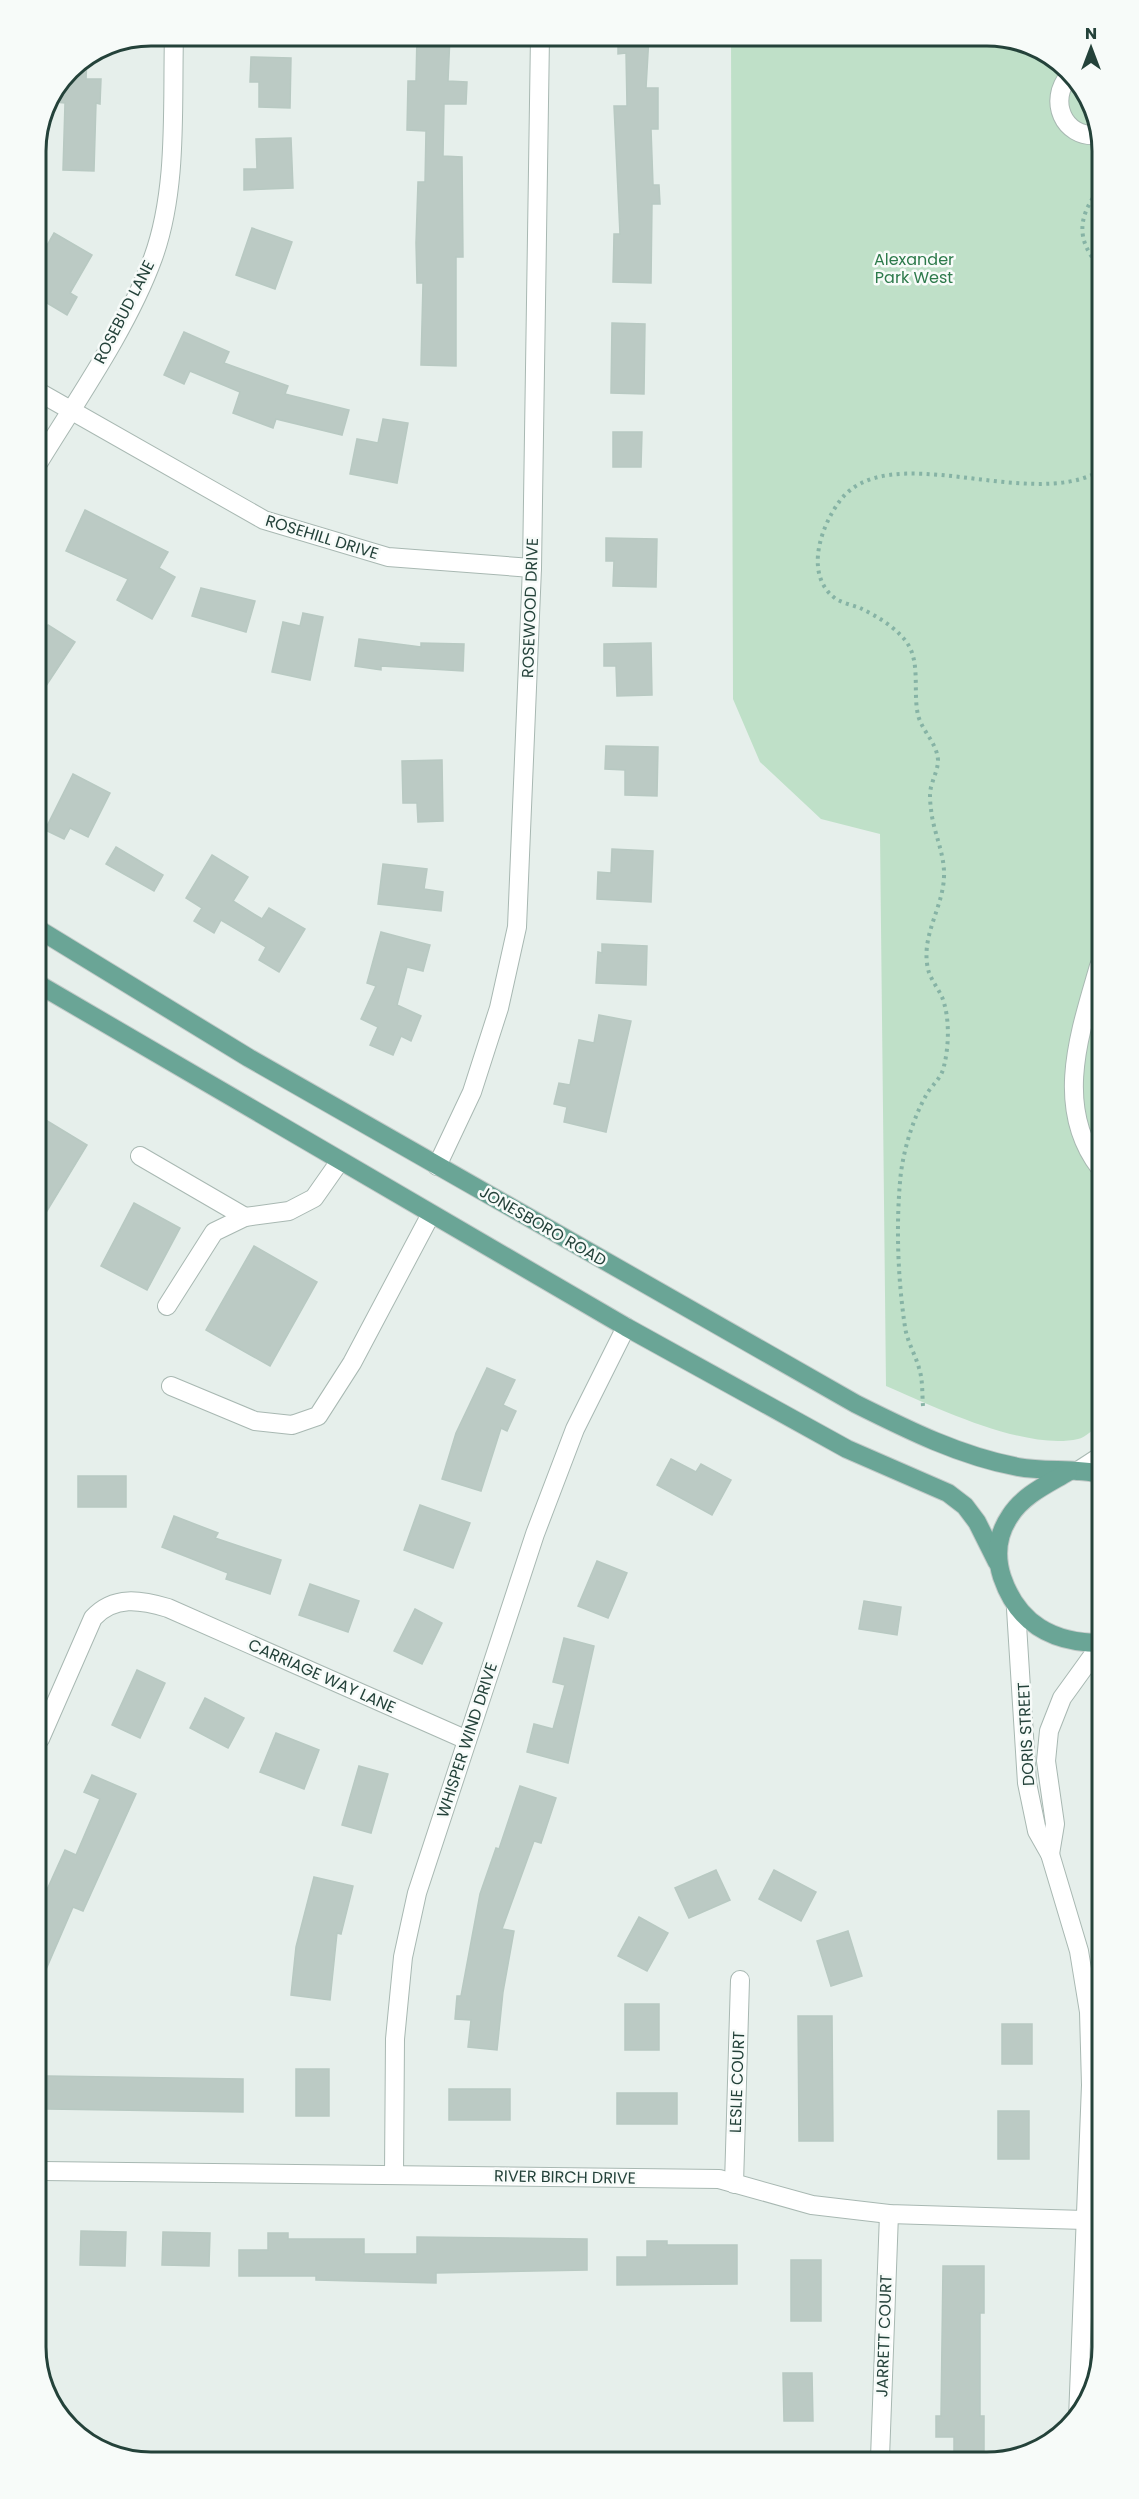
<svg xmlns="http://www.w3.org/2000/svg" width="1139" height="2499" font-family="Poppins,sans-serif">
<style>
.green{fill:#bfe0c8}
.building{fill:#bbcac4;stroke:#b8c9c2;stroke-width:1.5}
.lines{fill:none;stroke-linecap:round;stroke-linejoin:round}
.minor-casing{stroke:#a8b8b2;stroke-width:20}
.major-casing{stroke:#c2cac8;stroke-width:20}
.path{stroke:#86b3a5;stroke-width:4;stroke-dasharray:3 4.5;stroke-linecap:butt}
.minor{stroke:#fff;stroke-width:18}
.major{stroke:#6aa596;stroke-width:18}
.labels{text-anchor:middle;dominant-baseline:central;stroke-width:5;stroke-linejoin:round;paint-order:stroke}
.park-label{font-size:16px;fill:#2d7a4b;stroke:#f7fbf9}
.street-label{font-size:16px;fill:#24423a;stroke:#f7fbf9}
.rim{fill:none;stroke:#24423a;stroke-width:3}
</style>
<rect width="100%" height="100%" fill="#e6efeb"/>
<path class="green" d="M731 36H996L1058 60 1097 114 1100 1423C1095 1428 1085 1438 1078 1439 1025 1451 935 1407 886 1386L880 834 821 819 760 762 733 699Z"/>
<g class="building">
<polygon points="417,36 450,36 448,81 467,82 466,104 444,104 443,156 462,157 463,257 456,257 456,366 421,365 423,283 417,283 416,243 418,182 425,182 426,131 407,130 408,81 416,81"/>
<polygon points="618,36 649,36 646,88 658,88 658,129 651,129 653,185 659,185 660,204 652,204 651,283 613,282 614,234 620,234 614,106 627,106 626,53 618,54"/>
<polygon points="251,57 291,58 290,108 259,107 259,82 250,82"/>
<polygon points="87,58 86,79 101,79 100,104 96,103 94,171 63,170 65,103 55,102 70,69"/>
<polygon points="291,138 293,188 244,190 244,169 257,169 256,139"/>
<polygon points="252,228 292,242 275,289 236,275"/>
<polygon points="54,233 92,255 70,293 77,297 67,315 37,297 37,263"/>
<polygon points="612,323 645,324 644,394 611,393"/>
<polygon points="184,332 229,352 224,363 288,386 285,394 349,410 342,435 276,419 273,428 233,413 240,392 190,371 184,384 164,375"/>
<polygon points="383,419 408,423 397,483 350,474 357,439 378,443"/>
<polygon points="613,432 642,432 641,467 613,467"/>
<polygon points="85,510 168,552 159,568 175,577 152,619 117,600 128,579 66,551"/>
<polygon points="606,538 657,539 656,587 613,586 614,561 606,561"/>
<polygon points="201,588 255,601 246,632 192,616"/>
<polygon points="303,613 323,617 310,680 272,672 283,622 300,626"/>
<polygon points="48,625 75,642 38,698 38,642"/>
<polygon points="359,639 421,647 421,643 464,644 463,671 381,666 381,670 355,666"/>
<polygon points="651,643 652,695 617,696 616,666 604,666 604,644"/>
<polygon points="606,746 658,747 657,796 625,795 625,770 605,769"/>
<polygon points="442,760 443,821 418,822 417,803 403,803 402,761"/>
<polygon points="73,774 110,793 88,837 70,828 64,839 45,830"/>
<polygon points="116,847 163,875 154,891 106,864"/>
<polygon points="612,849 653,851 651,902 597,899 598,872 611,873"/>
<polygon points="212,855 248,877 233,901 262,919 269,908 305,929 279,972 259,960 266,947 221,920 214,933 194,921 202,908 186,898"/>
<polygon points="383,864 427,869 424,889 443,892 441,911 378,904"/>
<polygon points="381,932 430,945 423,971 407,967 397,1005 421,1016 411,1041 401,1036 393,1055 370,1045 378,1027 361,1019 376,986 367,983"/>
<polygon points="602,944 647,946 646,985 596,983 598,952 602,953"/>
<polygon points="599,1015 631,1021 606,1132 564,1122 567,1107 554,1104 559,1083 570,1085 579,1040 594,1043"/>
<polygon points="39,1116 87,1145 39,1224"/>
<polygon points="134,1203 180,1228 147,1290 101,1266"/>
<polygon points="254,1246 317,1282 270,1366 206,1330"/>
<polygon points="487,1368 515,1380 503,1405 516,1411 507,1431 501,1428 481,1491 442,1479 456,1433"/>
<polygon points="671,1459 696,1472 701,1464 731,1480 712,1515 657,1485"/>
<rect x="78" y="1476" width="48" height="31"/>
<polygon points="420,1505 470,1523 453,1568 404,1550"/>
<polygon points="174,1516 218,1533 215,1538 281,1560 270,1594 226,1579 228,1573 162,1547"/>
<polygon points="597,1561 627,1573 608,1618 578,1606"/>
<polygon points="310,1584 359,1601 348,1632 299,1615"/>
<polygon points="864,1601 901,1607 897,1635 859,1629"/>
<polygon points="415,1609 442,1623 422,1664 394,1651"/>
<polygon points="564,1638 594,1646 568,1763 527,1752 534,1724 553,1729 565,1685 553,1682"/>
<polygon points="137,1670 165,1683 140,1738 112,1725"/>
<polygon points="205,1698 244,1718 228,1748 190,1728"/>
<polygon points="276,1733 319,1750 304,1789 260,1772"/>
<polygon points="359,1766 388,1774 371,1833 342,1825"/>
<polygon points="92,1775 136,1794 83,1911 73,1907 41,1981 41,1903 65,1850 76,1855 100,1799 84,1792"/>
<polygon points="520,1786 556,1798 541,1843 534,1841 502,1929 514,1931 503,1992 497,2050 468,2047 471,2020 455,2019 457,1996 461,1996 480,1894 496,1848 499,1849"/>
<polygon points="716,1870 730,1900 689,1918 675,1888"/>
<polygon points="774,1870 816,1892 801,1921 759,1899"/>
<polygon points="314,1877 353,1886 341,1934 337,1933 330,2000 291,1995 296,1947"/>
<polygon points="639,1917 668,1933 647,1971 618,1956"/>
<polygon points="848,1931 862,1976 831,1986 817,1941"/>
<rect x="625" y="2004" width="34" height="46"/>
<polygon points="798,2016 832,2016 833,2141 799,2141"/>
<rect x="1002" y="2024" width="30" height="40"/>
<rect x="296" y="2069" width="33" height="47"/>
<polygon points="48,2076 243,2079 243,2112 48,2109"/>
<rect x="449" y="2089" width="61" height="31"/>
<rect x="617" y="2093" width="60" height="31"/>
<rect x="998" y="2111" width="31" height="48"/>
<polygon points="81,2231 126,2232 125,2266 80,2265"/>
<polygon points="163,2232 210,2233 209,2266 162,2265"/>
<polygon points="268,2233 288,2233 288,2239 364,2239 364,2254 417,2254 417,2237 587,2239 587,2270 436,2273 436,2283 316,2280 316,2276 239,2276 239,2250 268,2250"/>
<polygon points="647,2241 667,2241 667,2245 737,2245 737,2284 617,2285 617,2257 647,2257"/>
<rect x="791" y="2260" width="30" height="61"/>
<polygon points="943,2266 984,2266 984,2313 980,2313 980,2416 984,2416 984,2457 954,2457 954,2437 936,2437 936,2416 941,2416"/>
<polygon points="783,2373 812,2373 813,2421 784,2421"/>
</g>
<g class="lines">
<defs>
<g id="minor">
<path d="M1069 76C1048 100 1063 138 1097 135"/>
<polyline points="37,391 264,520 388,557 532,568"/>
<path d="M37 465C76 401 127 329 153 258 178 189 172 108 174 36"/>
<path d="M1099 966C1080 1032 1053 1107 1100 1168"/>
<polyline points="140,1156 245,1217"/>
<polyline points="437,1166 472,1092 499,1008 517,927 532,568 540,36"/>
<polyline points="167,1306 214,1232 245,1217 289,1211 314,1198 340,1161"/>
<polyline points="171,1386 255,1421 292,1425 318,1416 352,1363 431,1214"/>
<polyline points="1078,1471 1101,1456"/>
<polyline points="1016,1609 1027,1783 1037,1831 1050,1854 1079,1951 1089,2012 1091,2085 1078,2419"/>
<path d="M40 1739 93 1618C114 1595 141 1600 168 1608L467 1740"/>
<polyline points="1050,1854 1055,1824 1046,1761 1049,1731 1062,1698 1101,1644"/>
<polyline points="42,2171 719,2179 812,2205 889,2214 1085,2220"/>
<polyline points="394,2174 395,2039 403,1957 417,1893 535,1534 575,1429 626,1327"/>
<polyline points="734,2184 740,1980"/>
<polyline points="880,2458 889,2214"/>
</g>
<g id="major">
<path d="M38 929 249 1058 856 1404C908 1430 960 1456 1018 1467 1045 1472 1074 1468 1101 1474"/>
<polyline points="38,984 626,1327 847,1449 948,1493 965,1506 977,1522 997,1562"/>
<path d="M1068 1472C1048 1484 1023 1495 1010 1516 997 1535 995 1555 1002 1577 1018 1624 1053 1643 1101 1643"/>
</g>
</defs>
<use href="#minor" class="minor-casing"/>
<use href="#major" class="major-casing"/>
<g class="path">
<path d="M1097 192C1078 218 1077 239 1097 264"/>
<path d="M923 1406C922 1394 923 1380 919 1368 915 1354 907 1341 905 1327 898 1280 896 1229 900 1182 902 1154 913 1117 928 1092 934 1083 942 1077 944 1066 949 1046 950 1017 942 997 937 986 928 977 927 963 923 933 943 906 944 877 945 853 933 832 931 809 930 801 929 792 932 784 934 776 938 769 938 760 937 743 922 731 918 715 913 693 920 666 909 646 899 629 877 616 860 608 852 605 843 603 836 599 804 576 820 528 839 502 886 436 1026 511 1098 472"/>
</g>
<use href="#minor" class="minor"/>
<use href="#major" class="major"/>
</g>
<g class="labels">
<g class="park-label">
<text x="914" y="259">Alexander<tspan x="914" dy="18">Park West</tspan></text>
</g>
<g class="street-label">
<text transform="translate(124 312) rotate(-63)">ROSEBUD LANE</text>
<text transform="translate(322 537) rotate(17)">ROSEHILL DRIVE</text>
<text transform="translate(530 608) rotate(-88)">ROSEWOOD DRIVE</text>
<text transform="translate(543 1226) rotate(30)">JONESBORO ROAD</text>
<text transform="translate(322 1676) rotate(24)">CARRIAGE WAY LANE</text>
<text transform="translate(1026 1734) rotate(-93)">DORIS STREET</text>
<text transform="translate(467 1740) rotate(-72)">WHISPER WIND DRIVE</text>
<text transform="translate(737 2082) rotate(-88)">LESLIE COURT</text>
<text transform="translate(565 2177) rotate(1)">RIVER BIRCH DRIVE</text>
<text transform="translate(884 2336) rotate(-88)">JARRETT COURT</text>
</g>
</g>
<path d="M0 0H1139V2499H0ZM151 46H987A105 105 0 0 1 1092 151V2347A105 105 0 0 1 987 2452H151A105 105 0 0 1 46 2347V151A105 105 0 0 1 151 46Z" fill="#f7fbf9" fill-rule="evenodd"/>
<path class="rim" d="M151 46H987A105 105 0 0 1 1092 151V2347A105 105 0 0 1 987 2452H151A105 105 0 0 1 46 2347V151A105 105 0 0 1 151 46Z"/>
<g transform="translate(1091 48)" stroke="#f7fbf9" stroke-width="4.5" paint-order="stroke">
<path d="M0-4.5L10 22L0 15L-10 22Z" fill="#24423a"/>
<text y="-9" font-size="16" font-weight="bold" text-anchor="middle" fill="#24423a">N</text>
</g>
</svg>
